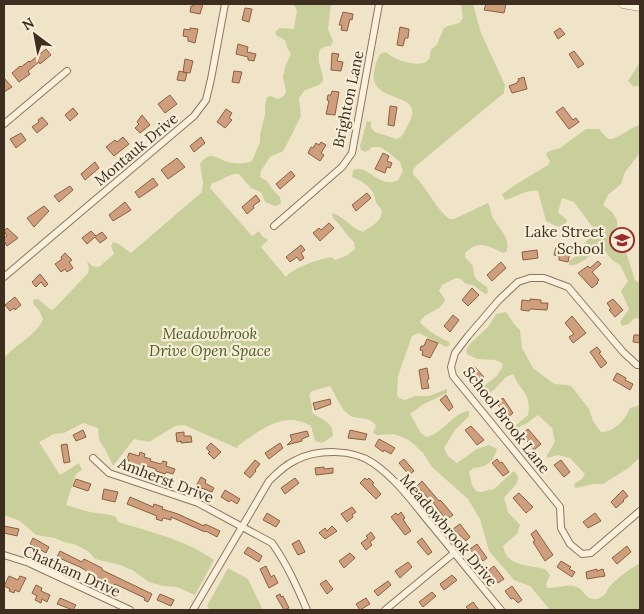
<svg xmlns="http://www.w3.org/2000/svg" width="644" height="614" font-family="Lora,serif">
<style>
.green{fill:#c9cf9b}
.building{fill:#cf9f7d;stroke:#8d5f41}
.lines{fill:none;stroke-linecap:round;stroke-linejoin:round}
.minor-casing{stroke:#8d765c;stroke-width:8}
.tertiary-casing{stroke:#8d765c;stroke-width:9}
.minor{stroke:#faf1dc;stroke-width:6}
.tertiary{stroke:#faf1dc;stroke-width:8}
.labels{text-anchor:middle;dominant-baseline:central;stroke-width:4.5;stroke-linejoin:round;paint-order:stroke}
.street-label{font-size:15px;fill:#3d2e20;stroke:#f7eed8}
.poi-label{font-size:15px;fill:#3d2e20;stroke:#f7eed8;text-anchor:end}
.park-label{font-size:15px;font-style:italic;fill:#4d5a26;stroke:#f7eed8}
</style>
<rect width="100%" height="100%" fill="#f0e4c8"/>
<g class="green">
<path d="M293 4H331L328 29 333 41 331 46H327L320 49C316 67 323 66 323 81L319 85 305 90 299 98 301 116 288 142 283 151 270 157 261 171 260 177 267 181 273 190 280 197 281 204 275 206 265 202 261 192 251 188 239 174C228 173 223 181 212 183L210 188 252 236 259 231 262 236 268 240 261 247 286 277C292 268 320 259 331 257L335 260 346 256 355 249 354 242C346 235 342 226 333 218L332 213C342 215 351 228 363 232 368 228 379 223 381 216 384 209 379 208 376 202 375 200 375 197 374 195 370 185 361 181 352 177L353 170C369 164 379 190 398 180L403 171 400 162 388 152 380 147H372L369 150 365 152 361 150 360 146 367 121 371 122V128L375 132 397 139C404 136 404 131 408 125 431 83 351 113 380 54L386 52C394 60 416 67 426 62L429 59 431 50 437 44 444 28 448 26 459 23 463 18 461 4H473L481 33 505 85 504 93 417 165 413 170V174C427 188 434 206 449 219H454L488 203C491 208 490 213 493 218 499 229 512 239 506 252L503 253C488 246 479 239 465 253V257L473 266 474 275 477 280 487 287 488 293 485 294 473 285 466 284 461 279 456 278 442 285 439 291 445 299C442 312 425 311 420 322 426 330 440 338 449 342L450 345 446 347 419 333 412 336 398 376 397 395 399 398 405 400 415 396H429L447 389V393L422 405 410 414 421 433 426 437C442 435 453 412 469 411V416L455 430 444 448 448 456 457 463 477 449 489 445 497 449C493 463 486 467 473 468L469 472 472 485 476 491 481 492 494 489 514 471C525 481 510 489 504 498L508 512 520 525 517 534 503 546C507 567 529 565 545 569L550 575 546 584 547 588C557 589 567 583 577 587 584 589 588 606 603 596 606 594 607 590 609 587 617 578 630 569 640 563V610H550L530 586 514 580 489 551 480 519 468 499 432 467 423 453 409 440 394 434 376 435 373 432 376 426C370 416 360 420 351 416 341 411 336 395 330 386L312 391 309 395 312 406V412C321 421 333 420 333 436L322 443 315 441 311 426C284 410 262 429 239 445L237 448 184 425 175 426 149 442 134 439 113 466 105 449 99 440 98 428 83 423 64 433 54 434 39 442 60 475 79 463 82 470 76 474 66 505 89 512 111 515 116 517 118 522C151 532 186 540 214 560L195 595 177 587 163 586 149 582 132 570 120 565 95 559 88 551 76 545 61 541 55 538 36 535 20 521 4 515V358C16 344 37 335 43 319L39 310 34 305 33 300 38 299 51 310 54 309 88 273 89 268 87 261 92 266 99 267 114 254 111 246 113 242 117 243 131 253 202 192 203 183 200 164C210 149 217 159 228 162 234 164 247 164 252 161L260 142V134L265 115V106L267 97 270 96 278 99 284 96 286 92 283 77 285 67 291 54 287 47 285 40 277 36 275 32 280 28 294 29 297 10Z"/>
<polygon points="640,62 640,85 634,87 628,81"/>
<path d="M640 125V153L625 172 621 184 608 195 603 205 612 212 617 220V232L615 242 618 247 626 252 635 280 640 283V319L635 318 629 324 622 326 620 322 629 309 621 291 628 281 620 265 612 260 604 250 592 253C587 259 577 267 569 265V261L577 255 588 239 597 233 574 202 562 198 558 212 567 220 564 227 556 226 546 221 538 191C527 189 516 197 505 200L502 195C504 191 540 170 548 165L550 161 546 155 547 152 560 148 586 129H599C601 131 604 135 607 138 614 143 629 127 640 125Z"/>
<path d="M506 312 514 324 520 330 522 348 533 368 554 384 568 385 572 387 589 409 593 421 601 432C615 432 625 420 630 408L640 405V457L630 467 603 484H593L576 488 574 487 575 483 582 479 585 474 570 458 558 455 547 458V455L555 442 552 428 538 415 526 424 513 429 516 425 528 415C532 393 520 391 513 374L506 377 494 390 484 396 480 394 481 388 497 376 503 366 502 363 495 360 477 359 467 354 466 350 471 343 488 327 496 314Z"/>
<polygon points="228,568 248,579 263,610 210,610 207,606"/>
</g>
<g class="building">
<polygon points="194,4 203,4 200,14 190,12 191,6 193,6"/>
<polygon points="486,4 506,4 504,13 484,10"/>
<polygon points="245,8 252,9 249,22 242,20"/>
<polygon points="343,12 353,14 352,20 350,19 347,31 341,30 342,25 339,25"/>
<polygon points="400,27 409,29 408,38 405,38 403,46 397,45"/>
<polygon points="190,28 198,29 195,43 188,41 188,37 183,36 184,29 190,30"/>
<polygon points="560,28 565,34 558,39 554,32"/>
<polygon points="238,44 248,47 247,52 256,54 254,61 248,60 248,57 236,54"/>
<polygon points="46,49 51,55 40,64 39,62 28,71 30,74 19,82 12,73 20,66 21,67 29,61 30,62"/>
<polygon points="574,51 584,64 578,68 569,54"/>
<polygon points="332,53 339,54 337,61 343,62 341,71 331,70"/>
<polygon points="185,59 193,61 190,73 183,72"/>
<polygon points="179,71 187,73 185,81 177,80"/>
<polygon points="234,71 242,72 239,83 232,82"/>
<polygon points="524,77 527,89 512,93 509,86 517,83 517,82 519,81 518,79"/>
<polygon points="4,78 12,87 4,92"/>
<polygon points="332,91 339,92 335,115 326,114 329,101 327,100 328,95 331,95"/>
<polygon points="170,95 177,104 165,113 158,104"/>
<polygon points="390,106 397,107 394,126 388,125"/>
<polygon points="563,107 573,120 576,118 579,122 569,129 556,112"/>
<polygon points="73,108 78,114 70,121 65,115"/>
<polygon points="226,109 232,113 229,118 232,120 225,128 217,122"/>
<polygon points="142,115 150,125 140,133 135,128 139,124 137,122"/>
<polygon points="42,117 48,124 37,133 32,127 39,122 38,120"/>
<polygon points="21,133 26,140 16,148 10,139"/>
<polygon points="123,137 129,144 114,156 106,147 115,140 117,142"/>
<polygon points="201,137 205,143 194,152 190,146"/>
<polygon points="321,142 326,145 321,153 324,155 320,161 308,153 311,147 313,148 316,143 319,145"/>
<polygon points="383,153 389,156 387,161 392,163 390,168 387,167 385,173 375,169"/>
<polygon points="177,158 185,167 168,179 161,170"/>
<polygon points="95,162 99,168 85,180 81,174"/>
<polygon points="291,171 295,176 280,189 276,184"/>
<polygon points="153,178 158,185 139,198 135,192"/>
<polygon points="70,186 73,190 59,202 54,196"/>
<polygon points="367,193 371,198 356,211 352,205"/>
<polygon points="256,195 260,201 253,206 254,208 247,214 242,207"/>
<polygon points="125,202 131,210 113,221 109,215"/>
<polygon points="44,206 49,211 34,227 27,218"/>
<polygon points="329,223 334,228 320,241 313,233 319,228 321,230"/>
<polygon points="7,228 18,238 7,246 4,241 4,238 7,236 4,231"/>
<polygon points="91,231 96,236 102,232 107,238 100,243 95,237 87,244 82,238"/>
<polygon points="301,245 305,250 301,253 304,258 300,261 297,257 290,262 286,257"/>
<polygon points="556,247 571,248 568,262 559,260 559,256 554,255"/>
<polygon points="537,250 538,258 523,260 522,252"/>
<polygon points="65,253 72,260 69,262 73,268 67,272 65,269 61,272 55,264 62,259 61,257"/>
<polygon points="598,261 601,264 592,272 599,280 597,282 598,283 592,288 578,273 588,266 590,268"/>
<polygon points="501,262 506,268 492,281 487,275"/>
<polygon points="40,274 48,284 45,287 41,282 36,287 32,282"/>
<polygon points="472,288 479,295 468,306 462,300"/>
<polygon points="15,297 21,305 15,310 14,308 10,311 5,305"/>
<polygon points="530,299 541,300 541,303 548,303 547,310 530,309 529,311 521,310 522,300 530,301"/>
<polygon points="613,299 623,310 615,317 609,310 611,309 607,303"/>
<polygon points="453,315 459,320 450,332 444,326"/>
<polygon points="572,316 586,333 573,343 569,337 574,334 565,323"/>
<polygon points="634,335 640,335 640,343 633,342"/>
<polygon points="427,339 438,343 430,358 422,355 423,351 420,350 421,346 424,346"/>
<polygon points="597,347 601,352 599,353 607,363 601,368 590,352"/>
<polygon points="474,366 484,377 478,382 468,371"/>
<polygon points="427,368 429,379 427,380 429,388 422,389 419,370"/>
<polygon points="617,373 626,378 625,380 633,384 630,390 613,380"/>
<polygon points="446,395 453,407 449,411 440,400"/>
<polygon points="503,398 513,413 507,418 497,403"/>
<polygon points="330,399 331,404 315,410 313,403"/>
<polygon points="471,426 484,440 477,445 465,430"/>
<polygon points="528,429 541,444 534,450 522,434"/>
<polygon points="83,430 86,437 76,441 73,435"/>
<polygon points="350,430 367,434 365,440 348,438"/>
<polygon points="307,431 309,436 302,439 302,441 287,445 292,440 290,435"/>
<polygon points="184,432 184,436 191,436 192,442 181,443 181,441 177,442 176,433"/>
<polygon points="379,439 395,448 391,454 384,450 383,452 375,446"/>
<polygon points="211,443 221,452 214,459 208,453 210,452 206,448"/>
<polygon points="280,443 283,448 269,459 265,453"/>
<polygon points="67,444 70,462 64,463 61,445"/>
<polygon points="140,452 145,454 144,457 151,459 150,461 161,464 163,461 167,462 166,466 175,469 173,474 166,472 165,474 156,471 156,469 141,464 140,466 128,464 129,460 127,459 129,453 139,456"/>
<polygon points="404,459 414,471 409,475 399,463"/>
<polygon points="497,459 500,463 502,462 509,472 503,476 492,463"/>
<polygon points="255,460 260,464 255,470 256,471 250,478 244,473"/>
<polygon points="561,460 570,472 564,477 554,465"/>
<polygon points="324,467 324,469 333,468 333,473 316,475 315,468"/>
<polygon points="201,477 206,480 205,483 214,488 212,492 196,486"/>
<polygon points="295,478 299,483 285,494 281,488"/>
<polygon points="365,478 367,480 369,478 374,483 372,484 381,494 376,499 360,483"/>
<polygon points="76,479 91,484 88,491 73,486"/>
<polygon points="422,481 439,501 440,500 443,503 453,515 446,520 430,498 429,499 417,486"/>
<polygon points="104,489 118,492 115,502 102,499"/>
<polygon points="225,490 240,499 237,504 231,500 229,502 221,497"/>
<polygon points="623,490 628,496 623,500 624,501 616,508 611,502"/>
<polygon points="519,493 533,507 526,513 513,498"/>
<polygon points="130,497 153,507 154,504 163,507 162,509 178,514 204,526 205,524 220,531 217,537 206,531 205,532 171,517 171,520 163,518 162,521 156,519 157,516 127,504"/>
<polygon points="352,507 356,512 352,515 353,517 347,522 341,514"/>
<polygon points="401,512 405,518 403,519 406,524 411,531 405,535 391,517 396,513 398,515"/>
<polygon points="267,513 280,521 276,527 263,520"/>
<polygon points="595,513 601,521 588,528 583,522"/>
<polygon points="460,524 470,537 466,541 453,529"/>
<polygon points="4,526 19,529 17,536 4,533"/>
<polygon points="332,526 337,531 325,539 319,533 325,528 327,531"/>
<polygon points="536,530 553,555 545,561 533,542 535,541 531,534"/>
<polygon points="371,532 375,538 370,542 372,545 366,550 361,543 368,538 366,536"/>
<polygon points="33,538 49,547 46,553 30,544"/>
<polygon points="422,538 432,552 428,555 417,542"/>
<polygon points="299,540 305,552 298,555 292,544"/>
<polygon points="477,544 487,558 483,561 478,555 476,557 470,549"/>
<polygon points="627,546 631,552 617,564 612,558"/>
<polygon points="248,547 262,556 259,562 244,553"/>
<polygon points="60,551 82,562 84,559 102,568 102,570 152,594 148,602 144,600 145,598 115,584 113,586 105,582 80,567 57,557"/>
<polygon points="350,553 355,558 344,568 339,561"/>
<polygon points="561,561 571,567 569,569 575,572 572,577 557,567"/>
<polygon points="408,562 412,567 400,578 395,571"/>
<polygon points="266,566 271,577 274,575 278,583 269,588 260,569"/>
<polygon points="494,566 504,579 498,583 488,571"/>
<polygon points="597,569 597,571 603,569 605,576 587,579 586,572"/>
<polygon points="452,575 457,580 444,590 440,584"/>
<polygon points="9,576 18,580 20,576 26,578 19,592 15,590 14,593 9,591 10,589 4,586"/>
<polygon points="326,580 333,589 327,594 320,584"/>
<polygon points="388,581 391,585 378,596 374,591"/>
<polygon points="36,585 42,588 41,591 50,595 47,602 42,599 41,603 35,600 37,596 32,593"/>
<polygon points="512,586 522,600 518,603 513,598 511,599 505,591"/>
<polygon points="432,592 436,596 423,607 419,602"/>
<polygon points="160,594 174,600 171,606 157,600"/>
<polygon points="280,594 281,597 283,596 289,608 284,610 276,596"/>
<polygon points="60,598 76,605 73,610 57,604"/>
<polygon points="366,598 370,604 360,610 356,604"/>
<polygon points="473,602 479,610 469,610 466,607"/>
</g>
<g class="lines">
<defs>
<g id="minor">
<polyline points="4,124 67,71"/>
<polyline points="274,226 342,167 352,153 379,4"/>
<polyline points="4,277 194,116 206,100 211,79 225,4"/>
<polyline points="640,365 637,365 623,352 568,287 544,278 530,278 518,282 499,300 468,336 455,353 451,367 453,376 560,507 561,528 570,544 582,554 591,553 640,511"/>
<path d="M93 458 109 473 198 503 272 543C287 564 297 587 307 610"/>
<polyline points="4,555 29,563 130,610"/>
<path d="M193 610 269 481C277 473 285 465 296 460 318 449 353 449 373 463 395 478 412 501 428 521 453 551 477 581 501 610"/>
<polyline points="385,610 454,553"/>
</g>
<polyline id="tertiary" points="623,4 640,7"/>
</defs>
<use href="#minor" class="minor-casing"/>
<use href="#tertiary" class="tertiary-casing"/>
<use href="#minor" class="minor"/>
<use href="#tertiary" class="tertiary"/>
</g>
<defs>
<symbol id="school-ring" viewBox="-11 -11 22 22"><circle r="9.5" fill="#f7eed8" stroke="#9e2a2b" stroke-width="1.5"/><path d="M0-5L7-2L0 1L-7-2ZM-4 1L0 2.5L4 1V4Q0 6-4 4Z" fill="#9e2a2b"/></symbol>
</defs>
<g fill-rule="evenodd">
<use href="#school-ring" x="608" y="226" width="28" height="28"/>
</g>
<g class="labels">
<g class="street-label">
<text transform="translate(348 99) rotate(-78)">Brighton Lane</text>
<text transform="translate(136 149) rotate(-40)">Montauk Drive</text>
<text transform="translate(507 420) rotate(52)">School Brook Lane</text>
<text transform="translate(166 480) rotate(21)">Amherst Drive</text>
<text transform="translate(449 530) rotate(50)">Meadowbrook Drive</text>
<text transform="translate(72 571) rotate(24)">Chatham Drive</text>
</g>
<g class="poi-label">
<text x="604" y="231">Lake Street<tspan x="604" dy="17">School</tspan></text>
</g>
<g class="park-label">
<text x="210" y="333">Meadowbrook<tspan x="210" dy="17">Drive Open Space</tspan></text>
</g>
</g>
<rect width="644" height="614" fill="none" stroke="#3d2e20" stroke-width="10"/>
<g transform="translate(35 35) rotate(328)" stroke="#f7eed8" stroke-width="4" paint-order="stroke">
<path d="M0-4L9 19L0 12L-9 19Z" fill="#3d2e20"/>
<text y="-8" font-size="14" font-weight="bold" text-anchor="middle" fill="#3d2e20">N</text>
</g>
</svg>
